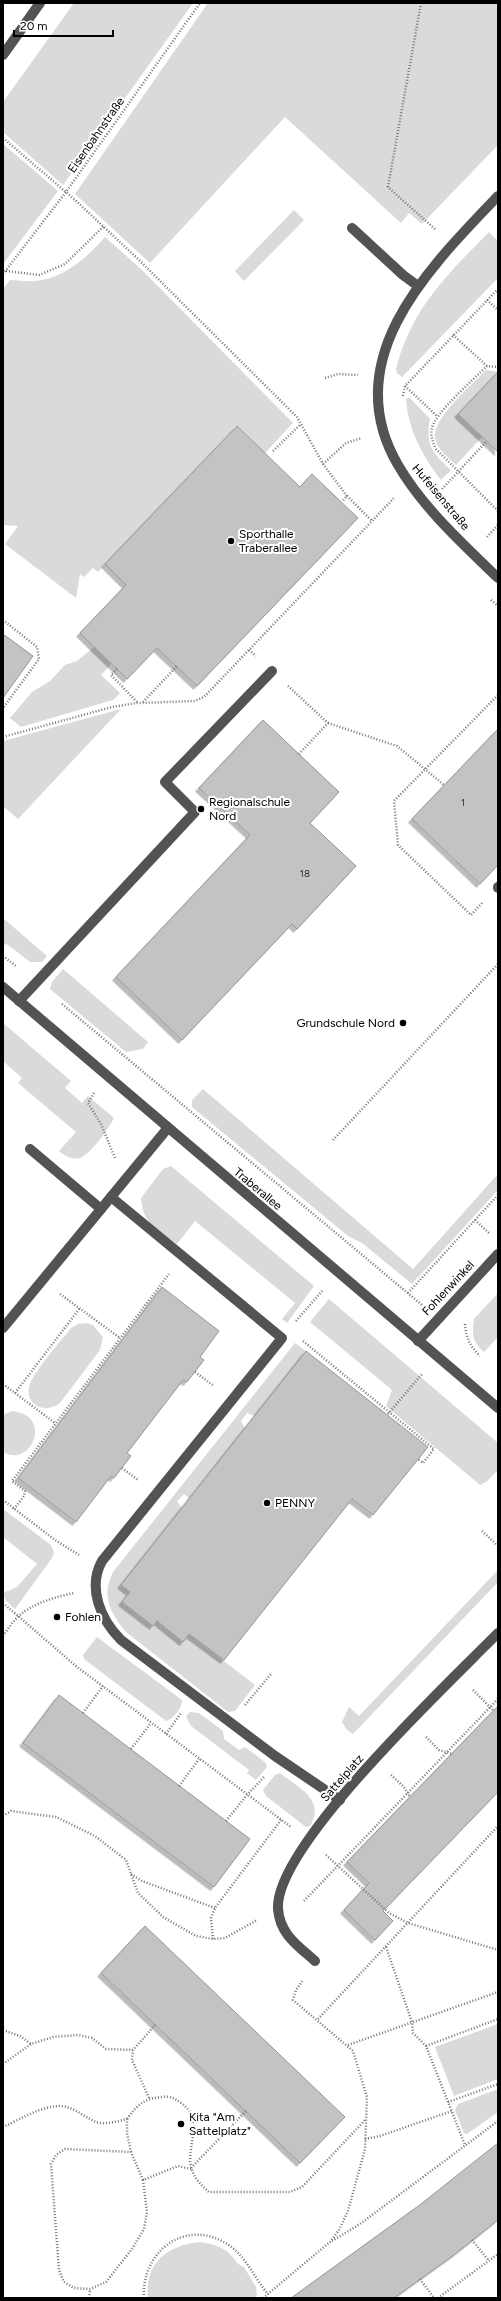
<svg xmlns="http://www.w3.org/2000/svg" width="501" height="2301" font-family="Figtree,sans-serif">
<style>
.green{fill:#dadada}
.building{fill:#c3c3c3;stroke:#979797;filter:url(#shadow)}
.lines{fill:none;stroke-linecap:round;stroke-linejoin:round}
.path{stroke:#757575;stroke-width:2.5;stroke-dasharray:1 2;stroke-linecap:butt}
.minor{stroke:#535353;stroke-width:10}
.poi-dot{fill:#000;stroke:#fff;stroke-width:1.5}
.labels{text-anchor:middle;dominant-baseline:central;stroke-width:4;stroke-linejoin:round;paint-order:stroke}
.number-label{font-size:10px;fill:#313131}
.street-label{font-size:12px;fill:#000;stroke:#fff}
.poi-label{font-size:12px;fill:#000;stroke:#fff;text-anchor:start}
</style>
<defs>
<filter id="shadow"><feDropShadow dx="-3.5" dy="3.5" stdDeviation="0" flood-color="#0004"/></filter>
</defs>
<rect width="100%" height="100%" fill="#fff"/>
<g class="green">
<polygon points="74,3 193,3 63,185 3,132 3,102"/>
<polygon points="208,3 498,3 498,145 422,224 409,213 401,223 285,117 150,263 75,194"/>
<polygon points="3,144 58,191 3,264"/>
<polygon points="294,210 304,220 244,281 235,271"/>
<path d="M489 232 498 241V278L402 377 397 373 396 369C411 309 447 275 489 232Z"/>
<path d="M105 237 142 270 293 423 265 453 236 426 98 572 93 568 84 577 80 574 76 598 5 544 18 526 3 525V289L10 280C19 280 27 282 35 281 63 279 88 257 105 237Z"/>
<path d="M486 370 498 372 458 414 482 437 456 465C449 458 437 449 435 439 431 419 473 384 486 370Z"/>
<path d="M406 398H410L430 419C425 446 433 453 451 470L441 480C422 455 408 430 406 398Z"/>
<polygon points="94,647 112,663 101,675 120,693 113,700 21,727 10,718 32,692 50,681 65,665 77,661"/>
<polygon points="121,709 18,819 3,806 3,741"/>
<polygon points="3,918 47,956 42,962 30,962 7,944 3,945"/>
<polygon points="63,969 148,1042 143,1049 126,1052 50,989 52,982"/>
<path d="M3 1023 71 1081 65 1088 82 1103 88 1096 114 1118C109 1128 91 1154 80 1158 72 1160 65 1156 59 1151L76 1132 18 1083 22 1078 3 1061Z"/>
<polygon points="203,1089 413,1269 498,1174 498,1190 412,1284 362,1243 348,1236 192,1107 192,1100"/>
<path d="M171 1166 314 1286 287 1323 282 1319 295 1303 195 1221 177 1244C157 1229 143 1225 141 1198L163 1169Z"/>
<path d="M498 1293V1337L484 1352C472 1342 472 1334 474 1319Z"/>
<polygon points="329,1299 498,1443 498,1470 486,1482 480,1485 386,1406 392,1390 310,1322"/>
<path d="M86 1323 93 1325 103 1337 100 1350 60 1403C53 1408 45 1410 37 1406 30 1402 27 1394 29 1387 32 1373 61 1341 71 1328L78 1324Z"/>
<path d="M295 1343 306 1351 255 1416 247 1413 241 1421 245 1429 189 1498 184 1494 177 1501 182 1508 121 1585 162 1614 183 1641 189 1634 255 1685 235 1711 228 1712 126 1632C110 1613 101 1595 113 1572Z"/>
<path d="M12 1411C54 1415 31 1469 3 1452V1415Z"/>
<polygon points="3,1509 51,1545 54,1552 52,1558 15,1609 6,1601 3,1593 17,1587 37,1564 3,1537"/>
<polygon points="498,1570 498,1582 353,1734 347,1730 342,1722 349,1707 359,1716"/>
<path d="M97 1637 182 1700C182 1708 174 1719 166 1721L84 1659 83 1655Z"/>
<polygon points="190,1712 199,1713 223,1731 224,1739 239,1750 245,1747 266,1763 267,1767 256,1780 247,1773 249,1770 191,1726 186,1716"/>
<path d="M280 1773C298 1787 326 1800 310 1826L306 1827 266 1796 263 1790 275 1775Z"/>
<polygon points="498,2024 498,2079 454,2096 435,2047"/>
<polygon points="498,2089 498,2112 467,2134 464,2133 455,2110 458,2104"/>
<path d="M200 2242C211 2244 222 2246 230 2254 235 2259 237 2265 244 2267L256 2287 257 2295 255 2298H148C144 2263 168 2245 200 2242Z"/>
</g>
<g class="building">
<polygon points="498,372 498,452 458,414"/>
<polygon points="237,426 300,487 312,474 358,518 197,686 157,648 127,679 80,633 126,585 105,564"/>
<polygon points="3,634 33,656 3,698"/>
<polygon points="263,720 339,792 310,823 356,866 297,929 292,924 182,1040 116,977 250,835 199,788"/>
<polygon points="498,729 498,865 480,884 412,819"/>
<polygon points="162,1287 219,1331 200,1357 204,1360 187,1382 183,1380 127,1453 131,1456 114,1478 111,1476 76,1522 18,1478"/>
<polygon points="306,1351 428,1447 373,1515 352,1499 224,1660 189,1634 183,1642 157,1621 153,1626 122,1602 130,1592 121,1585"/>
<polygon points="59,1695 250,1839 214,1887 23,1743"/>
<polygon points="498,1706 498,1792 383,1911 393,1921 375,1940 344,1910 369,1883 347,1862"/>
<polygon points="145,1926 345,2117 300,2163 101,1973"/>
<polygon points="498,2143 498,2220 454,2255 394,2298 291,2298 421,2204"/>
</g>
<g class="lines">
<g class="path">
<polyline points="421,3 388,187 436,230"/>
<polyline points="3,138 74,199 138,259 297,417 323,464 347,496 342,502"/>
<polyline points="6,271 39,275 65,264 104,226"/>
<polyline points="3,274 66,192 200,3"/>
<polyline points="487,300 498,310"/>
<polyline points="453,335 487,366 498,367"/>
<path d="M487 366C474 379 435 413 432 428 430 436 433 442 436 449L498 511"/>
<polyline points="325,378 338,374 358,375"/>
<polyline points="405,386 437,416"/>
<polyline points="403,396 405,386 498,289"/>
<polyline points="273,451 301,424"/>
<polyline points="323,464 346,443 362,438"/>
<polyline points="442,489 486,442"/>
<polyline points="347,496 372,521"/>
<polyline points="487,537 498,525"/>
<polyline points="491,600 498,606"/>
<polyline points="3,620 37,647 39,659 3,708"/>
<polyline points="249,650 256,656"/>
<polyline points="117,669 111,675 137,702"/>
<polyline points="288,686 328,723 299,754"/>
<polyline points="143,702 177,666"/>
<polyline points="328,723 397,746 444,785"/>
<polyline points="3,737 112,707 137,703 195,701 204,697 394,498"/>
<polyline points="482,903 471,915 398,845 394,801 498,695"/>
<polyline points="3,956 16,966"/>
<polyline points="62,1004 422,1305"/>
<polyline points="94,1093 88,1103 101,1124 115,1158"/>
<polyline points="333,1140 498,964"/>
<polyline points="475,1220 490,1234"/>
<polyline points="408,1293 498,1195"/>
<polyline points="60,1294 120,1338"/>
<polyline points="296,1321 323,1290"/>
<path d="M465 1324C466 1338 470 1346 480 1356"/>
<polyline points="303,1341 434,1449 423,1463 418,1459"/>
<polyline points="195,1372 214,1386"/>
<polyline points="3,1384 55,1423"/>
<polyline points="15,1393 80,1308"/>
<polyline points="388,1414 422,1374"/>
<polyline points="122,1468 138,1480"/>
<polyline points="3,1500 55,1540 79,1555"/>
<polyline points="14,1509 24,1496 25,1491 12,1481 169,1274"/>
<polyline points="482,1531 498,1546"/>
<polyline points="3,1603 77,1667 291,1827"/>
<path d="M3 1636C8 1629 13 1621 19 1616 33 1603 56 1597 74 1593"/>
<polyline points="473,1690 494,1711"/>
<polyline points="245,1705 271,1674"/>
<polyline points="83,1713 103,1686"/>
<polyline points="166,1734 181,1713"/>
<polyline points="426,1737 439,1750 452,1754"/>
<polyline points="131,1749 151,1723"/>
<polyline points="391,1775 404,1787 410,1797"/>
<polyline points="179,1786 199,1759"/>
<polyline points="3,1816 11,1811 56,1817 95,1836 126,1860 138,1893 163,1917 196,1936 213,1939 225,1938 257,1920"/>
<polyline points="226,1821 247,1795 265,1776"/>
<polyline points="326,1855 389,1913 408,1923 498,1950"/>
<polyline points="131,1874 142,1881 215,1908"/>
<polyline points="304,1901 498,1699"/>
<polyline points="213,1939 211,1918 215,1908 281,1820"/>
<polyline points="386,1947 412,2022 413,2033 426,2046 465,2145"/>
<polyline points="318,2019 498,1826"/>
<polyline points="3,2030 20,2036 31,2044"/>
<polyline points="348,2045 498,1992"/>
<polyline points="426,2046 498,2019"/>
<polyline points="3,2064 31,2044 53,2037 78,2035 92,2038 106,2049 133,2050"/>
<polyline points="149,2098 132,2060 133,2050 155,2025"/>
<polyline points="448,2102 498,2084"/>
<path d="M127 2119C137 2105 145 2098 162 2097 171 2096 174 2098 181 2103 206 2120 184 2150 192 2170 195 2179 202 2186 209 2192H290L302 2187 366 2119"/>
<path d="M3 2127C21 2119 47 2102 67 2107 77 2110 85 2117 94 2121 103 2126 118 2121 127 2119V2133L131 2152"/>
<polyline points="365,2139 380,2136 452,2111"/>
<polyline points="191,2168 246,2111"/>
<polyline points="143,2180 131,2152 65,2149 56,2155 51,2164 59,2270 64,2282 74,2288 90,2289 106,2282 132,2249 144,2229 147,2212 143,2180 178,2166 191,2169"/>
<polyline points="472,2240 489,2261"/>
<polyline points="332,2241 360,2224 498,2121"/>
<polyline points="420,2279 434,2298"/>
<polyline points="89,2298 90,2289"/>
<path d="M144 2298C141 2250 188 2216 230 2246 247 2258 255 2279 268 2294"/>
<polyline points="263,2298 330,2242 339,2230 348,2211 365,2149 367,2097 353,2051 293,2000 296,1990 303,1980"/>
<polyline points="438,2298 498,2254"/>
</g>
<g class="minor">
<polyline points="3,55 40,3"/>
<path d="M498 196C430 267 336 359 398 465 423 508 463 544 498 578"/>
<polyline points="352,228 403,275 418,286"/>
<polyline points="498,887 498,888"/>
<polyline points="3,987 498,1408"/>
<polyline points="19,1001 195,812 165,782 272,671"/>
<polyline points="30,1149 101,1209"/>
<path d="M111 1197 282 1338 102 1561C87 1588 101 1620 121 1640L275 1756 340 1800"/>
<polyline points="3,1328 167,1129"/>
<polyline points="418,1341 498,1254"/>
<path d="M315 1961C297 1945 280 1934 278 1909 274 1846 451 1681 498 1633"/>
</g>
</g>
<g class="poi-dot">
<circle cx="231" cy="541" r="4"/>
<circle cx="201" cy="809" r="4"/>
<circle cx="403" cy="1023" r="4"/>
<circle cx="267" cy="1503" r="4"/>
<circle cx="57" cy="1617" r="4"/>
<circle cx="181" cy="2124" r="4"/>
</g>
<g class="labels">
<g class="number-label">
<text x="463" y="802">1</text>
<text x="305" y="873">18</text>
</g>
<g class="street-label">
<text transform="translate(96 135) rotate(-55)">Eisenbahnstraße</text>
<text transform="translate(441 497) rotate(50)">Hufeisenstraße</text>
<text transform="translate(258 1189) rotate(40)">Traberallee</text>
<text transform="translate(448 1288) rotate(-47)">Fohlenwinkel</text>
<text transform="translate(342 1778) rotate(-49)">Sattelplatz</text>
</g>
<g class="poi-label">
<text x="239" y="534">Sporthalle<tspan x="239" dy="14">Traberallee</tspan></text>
<text x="209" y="802">Regionalschule<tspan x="209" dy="14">Nord</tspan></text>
<text x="395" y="1023" text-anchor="end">Grundschule Nord</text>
<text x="275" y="1503">PENNY</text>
<text x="65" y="1617">Fohlen</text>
<text x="189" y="2117">Kita "Am<tspan x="189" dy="14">Sattelplatz"</tspan></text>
</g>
</g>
<rect width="501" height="2301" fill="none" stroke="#000000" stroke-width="8"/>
<path d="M14 30v6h99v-6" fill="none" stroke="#000000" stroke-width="2"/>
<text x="20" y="30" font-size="12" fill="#000000" stroke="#ffffff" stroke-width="3" paint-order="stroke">20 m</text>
</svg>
